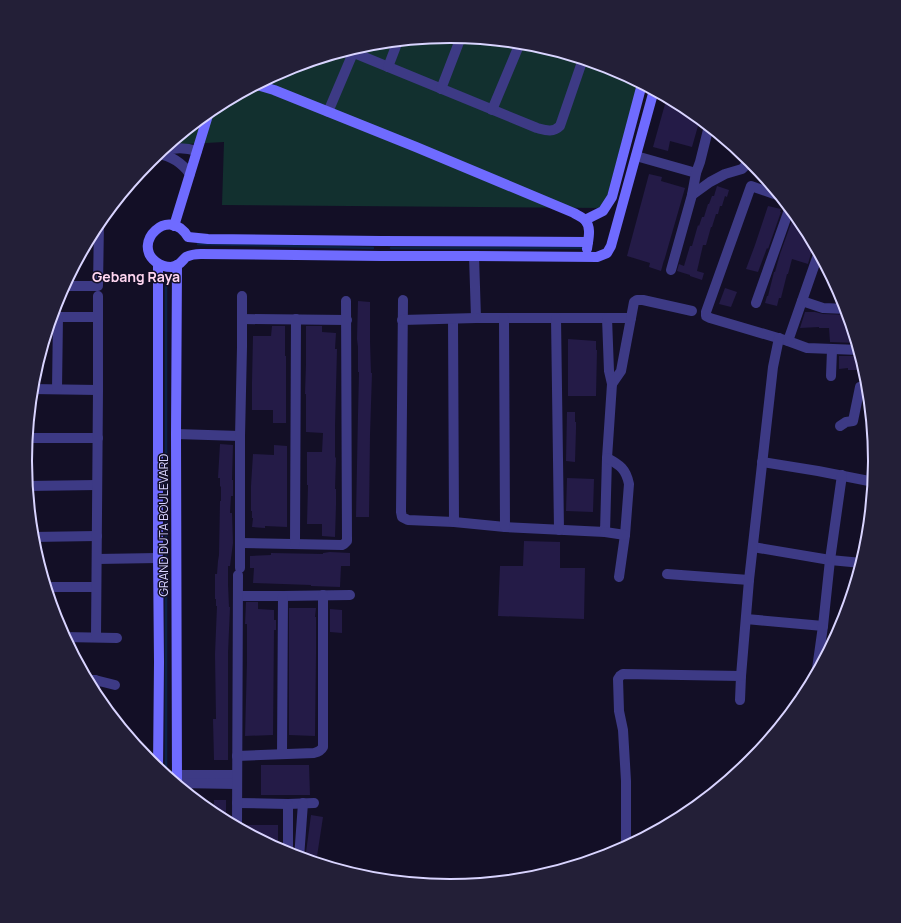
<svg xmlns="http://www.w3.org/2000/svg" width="901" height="923" font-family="Manrope,sans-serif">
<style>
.green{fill:#12302f}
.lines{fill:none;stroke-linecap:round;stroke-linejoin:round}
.stream{stroke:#0c2248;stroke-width:2.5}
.building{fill:#241b47}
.street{stroke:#3d3a85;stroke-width:10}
.secondary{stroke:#6f6bff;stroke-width:10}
.labels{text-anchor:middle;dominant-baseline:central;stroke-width:3;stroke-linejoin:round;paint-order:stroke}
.street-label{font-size:12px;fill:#d9d4ff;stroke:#130f26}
.quarter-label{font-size:14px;font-weight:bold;fill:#ffd6f0;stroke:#130f26}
.rim{fill:none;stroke:#d9d4ff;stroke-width:2}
</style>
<rect width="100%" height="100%" fill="#130f26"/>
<polygon class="green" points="451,36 534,44 614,68 638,82 604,208 222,205 224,142 169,145 214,108 288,68 368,44"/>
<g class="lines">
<g class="stream">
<polyline points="198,244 373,248"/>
<polyline points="391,248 584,248"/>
<polyline points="166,277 166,776"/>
</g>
</g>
<g class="building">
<polygon points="667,97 687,108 700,119 692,147 670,141 668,151 653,147"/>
<polygon points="649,174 662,177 661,181 685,188 664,261 664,260 661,271 649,267 650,263 627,256"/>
<polygon points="717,186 729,190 727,197 725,196 722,206 720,206 718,214 716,214 712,227 711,227 706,245 703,245 697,271 704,273 702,280 690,276 690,275 677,271 679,264 684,266 690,246 692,246 698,225 699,226 702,217 704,217 708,204 709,204 712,196 714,196"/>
<polygon points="768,206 781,209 780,212 781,212 768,249 767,248 758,272 746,269 755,245"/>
<polygon points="794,215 797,216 804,225 814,243 808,264 792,259 788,274 787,274 781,298 779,298 777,306 765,303 767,296 768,296 774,272 775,272 780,254"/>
<polygon points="725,288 737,292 731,307 719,304"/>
<polygon points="358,301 370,302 370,341 371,373 372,373 370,435 369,517 356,517 358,414 359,372 358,372 358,347 357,339"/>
<polygon points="805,312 815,312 823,314 849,315 857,343 830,342 829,328 819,328 819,327 800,328"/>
<polygon points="272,326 285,326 285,356 286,356 286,423 273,423 273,410 252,410 252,382 253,336 271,336"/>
<polygon points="306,326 322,326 322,332 336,333 335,349 337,349 335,426 335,457 336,458 335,489 336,489 336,505 335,537 322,536 322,524 307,524 308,485 307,485 307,452 322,452 323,433 306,432 306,394 305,394 306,364"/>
<polygon points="568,339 596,341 596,350 597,350 596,396 568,396"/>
<polygon points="839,356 861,356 865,370 848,370 848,368 839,369"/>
<polygon points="567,412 575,412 575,422 576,422 576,429 575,462 566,461"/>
<polygon points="220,444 233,445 232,480 233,480 233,496 231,496 230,513 232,513 233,543 230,566 228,566 228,584 229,607 230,607 228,653 228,760 214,760 213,719 216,719 215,654 217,606 216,606 216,599 215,599 215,574 217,574 218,561 219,555 220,501 221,501 221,487 220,486 220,478 218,478"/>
<polygon points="274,445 287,446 287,527 265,526 265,528 252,527 253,518 252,518 252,511 251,511 251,486 253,454 274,455"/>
<polygon points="567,478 594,479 593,512 566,511"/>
<polygon points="524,541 560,542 560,568 585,568 584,619 498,616 500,566 523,566"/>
<polygon points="330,552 350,553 350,566 341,566 340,587 311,586 311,585 253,583 254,568 250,568 250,556 271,555 271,553 323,554 323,553"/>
<polygon points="246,602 258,602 258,609 274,610 274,620 276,620 276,630 274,630 273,735 245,736 247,662 247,624 245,624"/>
<polygon points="289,608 316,608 315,617 316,617 316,654 315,736 289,735"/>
<polygon points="330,609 342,610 342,633 330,632"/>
<polygon points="261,765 309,765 310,795 261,795"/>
<polygon points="214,800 226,800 226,822 214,815"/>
<polygon points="311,815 323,817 316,863 305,860"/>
<polygon points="247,825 278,825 278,850 247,833"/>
</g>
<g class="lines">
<g class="street">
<path d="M347 50 537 128C545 130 553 133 560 126L583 59"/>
<polyline points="388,67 398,41"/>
<polyline points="441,89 461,37"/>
<polyline points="492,110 520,43"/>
<polyline points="328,112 353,53"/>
<path d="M160 152C173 147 185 147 197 151"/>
<path d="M158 154C172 156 182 163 190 174"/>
<polyline points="636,156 696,173"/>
<polyline points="692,195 710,182 725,174 742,169 746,165 748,158"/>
<polyline points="780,196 751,186 706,312 706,316 710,318 788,341 807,348 859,350"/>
<polyline points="671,270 692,195 696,173 700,162 709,126"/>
<polyline points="64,286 98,286 99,222"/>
<polyline points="403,300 401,512 402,517 408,520 454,522 505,527 605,532 607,458 612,384 609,371 607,318 476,318 474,256"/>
<polyline points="802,301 823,308 847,309"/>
<polyline points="756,303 790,207"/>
<polyline points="52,317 98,317"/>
<polyline points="504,318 505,527"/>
<polyline points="556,318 559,530"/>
<polyline points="607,318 631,318 621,371 612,384"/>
<polyline points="631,318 634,302 637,300 643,300 692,311"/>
<polyline points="242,319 347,320"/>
<polyline points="453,319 454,522"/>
<polyline points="402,320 476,318"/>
<polyline points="788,341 819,252"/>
<polyline points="831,376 832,350"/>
<polyline points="32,389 98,390"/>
<polyline points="57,389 58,317"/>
<polyline points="840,426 846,422 853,421 860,387 869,388"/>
<polyline points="176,434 240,436"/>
<polyline points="27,438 98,438"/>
<path d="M607 458C620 465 626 469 629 484L625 535 619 577"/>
<polyline points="762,462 818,471 874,482"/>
<polyline points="871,481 874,446"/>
<polyline points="27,486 97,485"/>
<polyline points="605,532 625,535"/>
<polyline points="32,537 97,536"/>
<polyline points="241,543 342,545 344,544 347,541 346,301"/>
<polyline points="295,544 296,319"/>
<polyline points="753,547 830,560 862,563"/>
<polyline points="97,559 158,558"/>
<polyline points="240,568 240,436 242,347 242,296"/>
<polyline points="667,574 749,580"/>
<polyline points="46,587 96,587"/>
<polyline points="238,596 283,596 350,595"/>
<polyline points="746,619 823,626"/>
<polyline points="64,637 117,638"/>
<polyline points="96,637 98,390 98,296"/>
<polyline points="816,676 823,626 830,560 842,475"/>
<polyline points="87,680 95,680 95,694"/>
<polyline points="95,680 115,685"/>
<polyline points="740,700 741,676 749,580 773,367 779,338"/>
<polyline points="282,754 283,596"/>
<path d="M237 756 314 753C318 752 321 751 323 747V595"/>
<polyline points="177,775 237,775"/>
<polyline points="177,783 237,784"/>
<polyline points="237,803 288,804 314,803"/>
<polyline points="237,827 238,575"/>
<polyline points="626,848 626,781 623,730 619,711 618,679 620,676 623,674 741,676"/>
<polyline points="288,855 288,804"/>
<polyline points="299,858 303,803"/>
</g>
<g class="secondary">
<path d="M257 85 274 90 416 147 574 213C577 215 582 217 585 220 592 228 588 240 587 249"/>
<polyline points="585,220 603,211 612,197 642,84"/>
<polyline points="174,226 209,112"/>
<path d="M588 242 381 241 208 239 188 237C169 205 131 243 156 262 160 265 165 267 171 267 179 266 181 262 186 257 190 255 197 254 201 254L381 256H474L597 257 607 253 611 246 654 90"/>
<polyline points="158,769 159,662 158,558 158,264"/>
<polyline points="177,785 176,434 177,265"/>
</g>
</g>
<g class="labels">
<g class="street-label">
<text transform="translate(163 525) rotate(-90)">GRAND DUTA BOULEVARD</text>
</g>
<g class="quarter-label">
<text x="136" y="276">Gebang Raya</text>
</g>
</g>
<path d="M0 0H901V923H0ZM32 461a418 418 0 1 1 836 0a418 418 0 1 1-836 0Z" fill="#231f37" fill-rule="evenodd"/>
<path class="rim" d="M32 461a418 418 0 1 1 836 0a418 418 0 1 1-836 0Z"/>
</svg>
